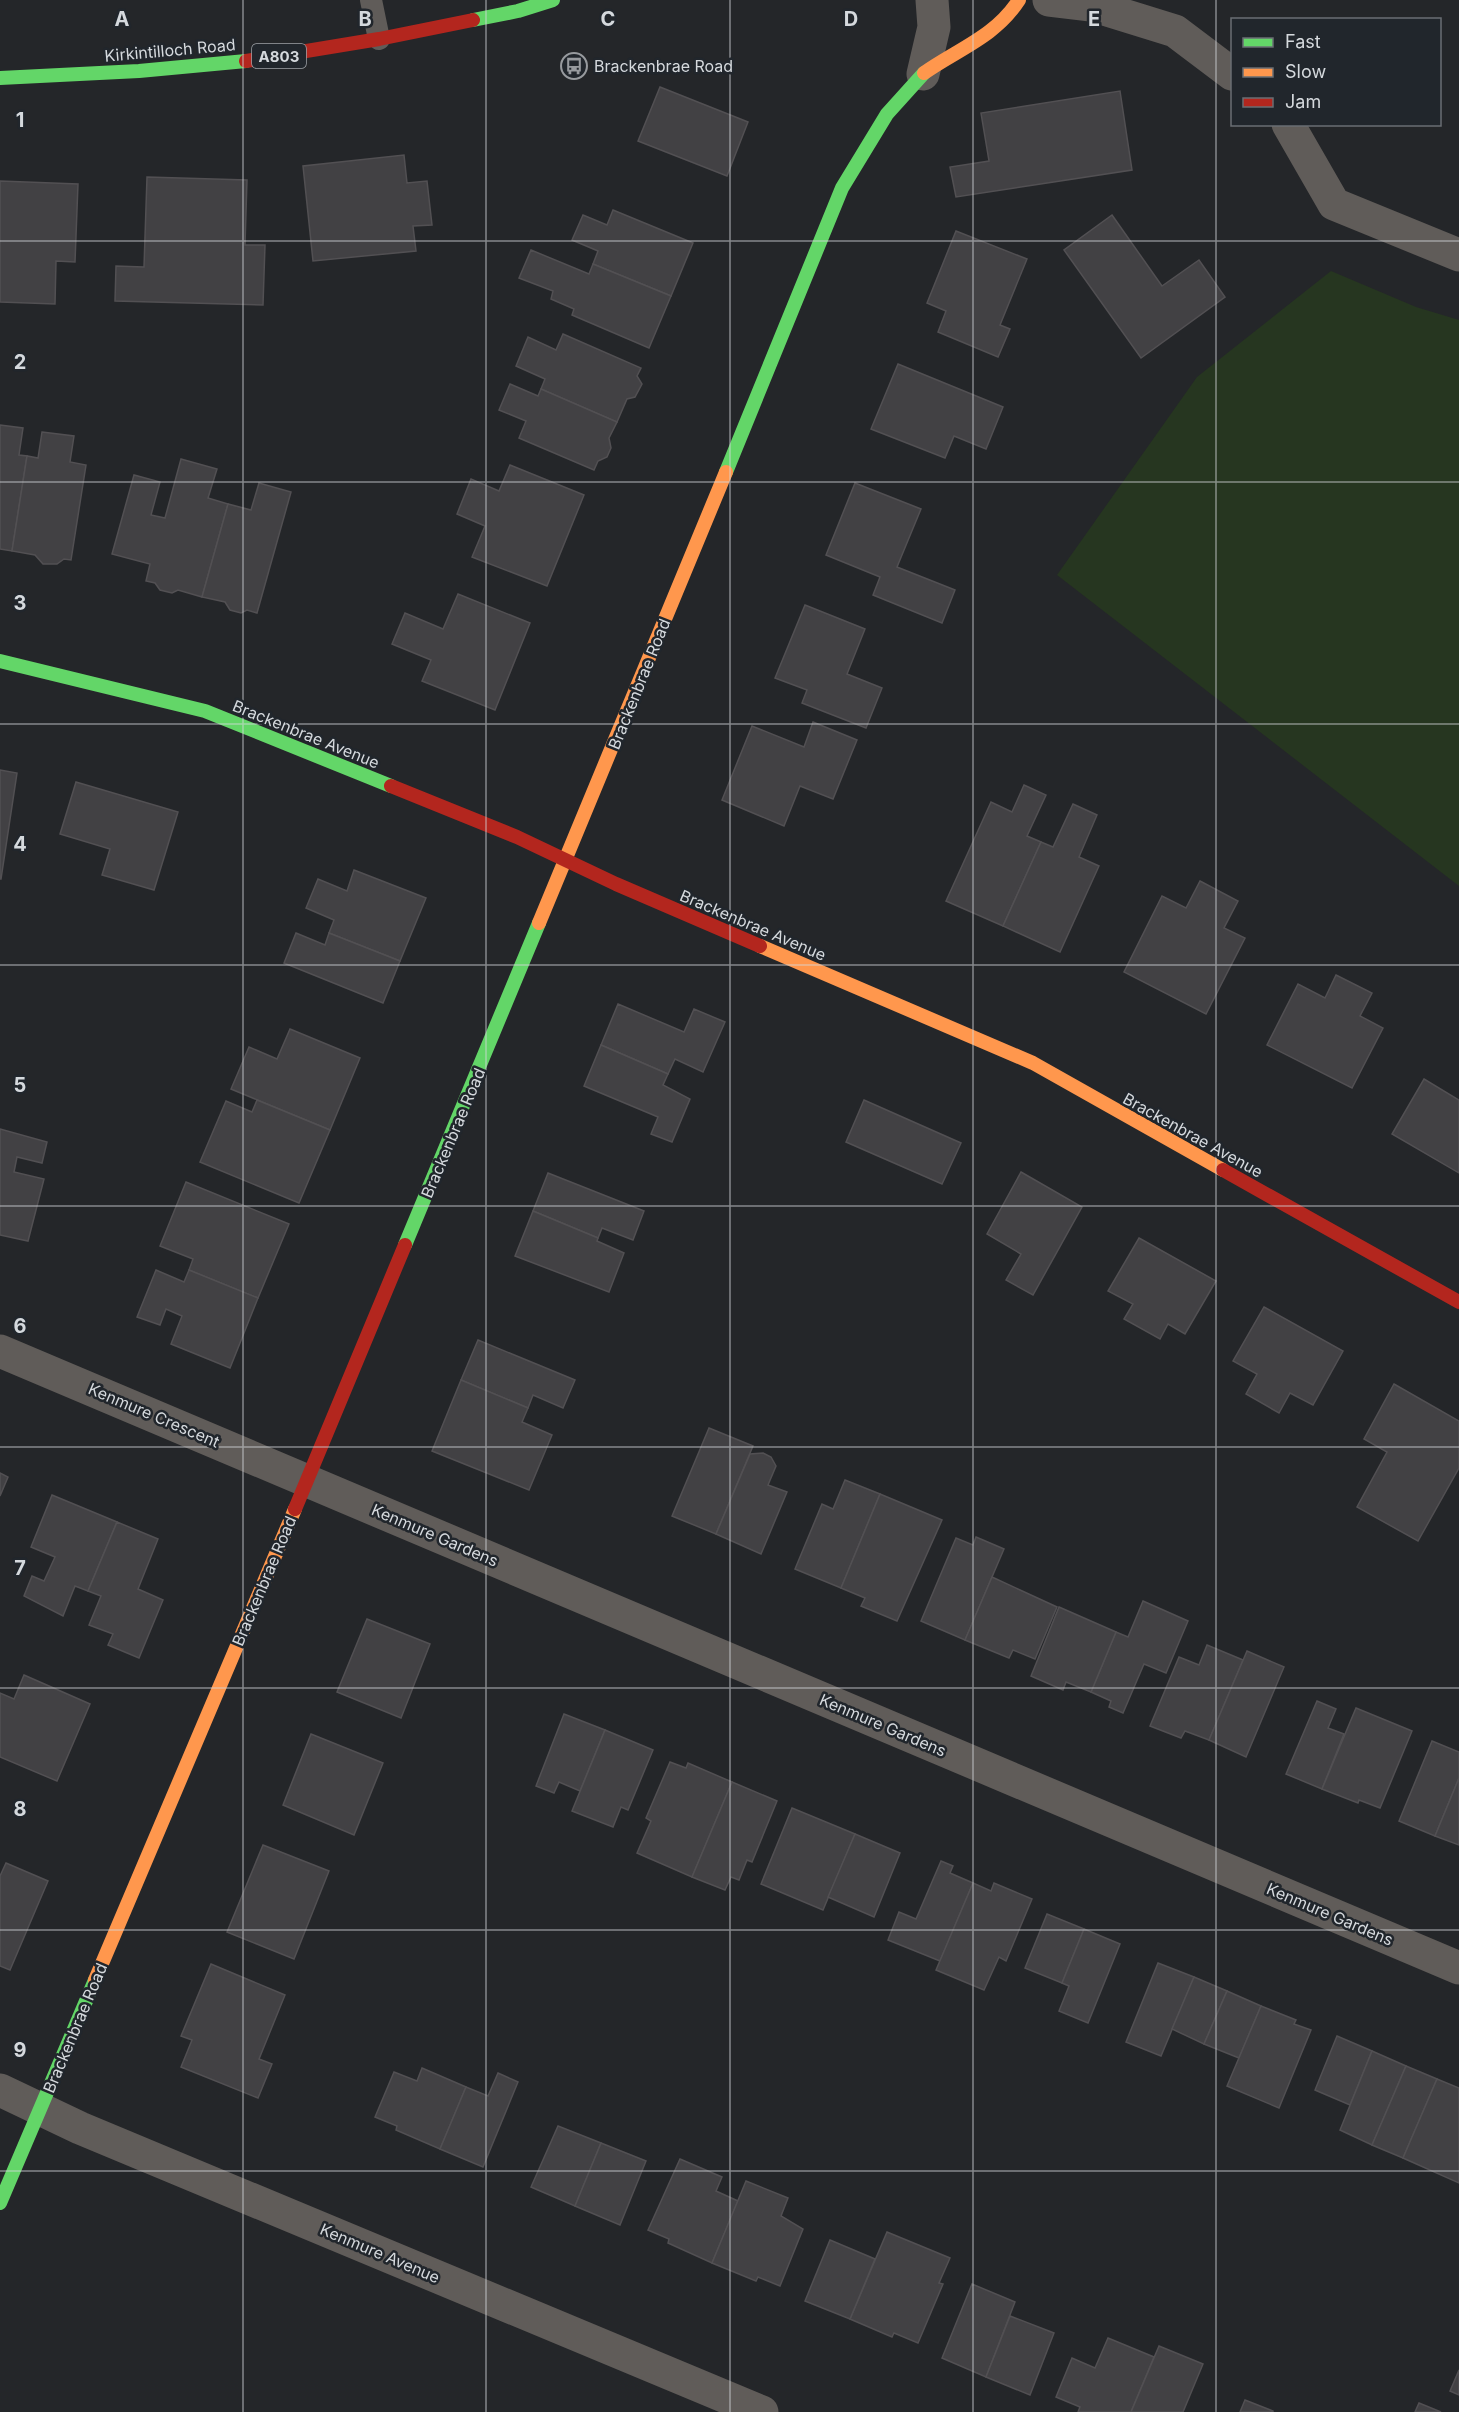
<svg xmlns="http://www.w3.org/2000/svg" width="1459" height="2412" font-family="Inter,sans-serif">
<style>
.green{fill:#263620}
.building{fill:#424144;stroke:#525053;stroke-width:1.5}
.lines{fill:none;stroke-linecap:round;stroke-linejoin:round}
.lane{stroke:#605c59;stroke-width:22}
.street{stroke:#605c59;stroke-width:33}
.fast{stroke:#63d668;stroke-width:14}
.slow{stroke:#ff974d;stroke-width:14}
.jam{stroke:#b3261e;stroke-width:14}
.grid{fill:none;stroke:#d5d9dd;stroke-width:1.5;stroke-opacity:0.55}
.labels{text-anchor:middle;dominant-baseline:central;stroke-width:5;stroke-linejoin:round;paint-order:stroke}
.shield{fill:#21262c;stroke:#9fa3a8;stroke-width:1.5}
.shield-label{font-size:15px;font-weight:bold;fill:#d5d9dd}
.street-label{font-size:16px;fill:#d5d9dd;stroke:#21262c}
.poi-label{font-size:16px;fill:#d5d9dd;stroke:#21262c;text-anchor:start}
.grid-label{font-size:20px;text-anchor:middle;font-weight:bold;fill:#d5d9dd;stroke:#21262c;stroke-width:5;stroke-linejoin:round;paint-order:stroke}
</style>
<rect width="100%" height="100%" fill="#242629"/>
<polygon class="green" points="1331,271 1416,307 1459,320 1459,886 1057,575 1197,377"/>
<g class="building">
<polygon points="660,87 748,122 727,176 638,141"/>
<polygon points="1120,91 1132,170 956,197 950,167 989,161 981,113"/>
<polygon points="404,155 407,183 427,181 432,225 413,226 416,251 313,261 303,166"/>
<polygon points="147,177 247,180 245,245 265,245 263,305 115,301 116,266 144,267"/>
<polygon points="0,181 78,184 75,262 56,261 55,304 0,302"/>
<polygon points="613,210 693,243 671,296 593,264 598,251 572,240 583,215 607,225"/>
<polygon points="1112,215 1162,286 1199,260 1225,297 1141,358 1064,250"/>
<polygon points="956,231 1027,259 1000,325 1010,329 998,357 938,332 946,311 927,303"/>
<polygon points="531,250 589,274 593,264 671,296 649,348 572,315 574,309 551,299 553,291 519,278"/>
<polygon points="563,334 641,368 637,376 642,384 635,397 627,399 617,422 541,389 545,379 516,366 528,337 556,350"/>
<polygon points="898,364 1003,407 986,449 954,436 945,458 871,429"/>
<polygon points="510,384 538,396 541,389 617,422 609,438 611,448 607,457 598,461 594,470 519,438 526,421 499,410"/>
<polygon points="0,425 23,428 19,455 27,456 12,551 0,549"/>
<polygon points="42,432 74,436 70,462 86,465 71,560 64,559 57,564 43,564 35,555 12,551 27,456 38,458"/>
<polygon points="181,459 217,469 208,498 228,504 202,597 178,590 172,593 160,590 155,583 146,581 150,564 112,554 134,475 160,482 151,515 165,518"/>
<polygon points="510,465 584,495 547,586 472,557 485,526 457,514 471,479 499,491"/>
<polygon points="259,483 291,492 257,613 247,610 241,613 230,610 225,602 202,597 228,504 251,510"/>
<polygon points="855,483 921,509 897,567 955,590 942,623 873,595 880,577 826,555"/>
<polygon points="458,594 530,623 495,710 422,681 431,660 392,644 405,613 443,629"/>
<polygon points="805,605 865,629 847,674 882,688 866,728 802,703 807,690 775,678"/>
<polygon points="813,722 857,740 833,799 800,786 784,826 722,800 752,726 804,747"/>
<polygon points="0,770 17,773 1,879 0,879"/>
<polygon points="76,782 178,812 154,890 102,875 110,849 60,834"/>
<polygon points="1024,785 1046,795 1027,836 1041,842 1003,926 946,901 991,802 1012,812"/>
<polygon points="1073,804 1097,815 1079,857 1099,866 1060,952 1003,926 1041,842 1053,847"/>
<polygon points="354,870 426,898 400,961 329,933 334,920 306,908 318,879 347,891"/>
<polygon points="1200,881 1238,901 1224,928 1245,938 1206,1014 1124,972 1162,896 1186,908"/>
<polygon points="296,933 325,945 329,933 400,961 383,1003 284,963"/>
<polygon points="1336,975 1372,993 1360,1016 1383,1028 1352,1088 1267,1045 1298,984 1325,998"/>
<polygon points="618,1004 684,1032 694,1009 725,1022 703,1072 675,1059 668,1074 601,1045"/>
<polygon points="290,1029 360,1058 330,1130 231,1089 249,1047 277,1059"/>
<polygon points="601,1045 668,1074 663,1085 690,1099 672,1142 651,1134 658,1117 584,1086"/>
<polygon points="1424,1079 1459,1100 1459,1173 1392,1134"/>
<polygon points="257,1100 330,1130 299,1203 200,1162 226,1101 252,1112"/>
<polygon points="864,1100 961,1143 942,1184 846,1142"/>
<polygon points="0,1129 47,1142 42,1163 17,1157 14,1172 44,1179 28,1241 0,1235"/>
<polygon points="1021,1172 1082,1207 1033,1295 1006,1280 1021,1254 987,1234"/>
<polygon points="548,1173 644,1211 633,1240 602,1228 598,1238 533,1211"/>
<polygon points="186,1182 289,1224 258,1298 189,1270 193,1259 160,1246"/>
<polygon points="533,1211 598,1238 597,1241 624,1253 609,1292 515,1256"/>
<polygon points="1139,1238 1216,1281 1185,1334 1168,1324 1160,1339 1124,1319 1133,1304 1108,1291"/>
<polygon points="156,1270 184,1282 189,1270 258,1298 230,1368 171,1344 182,1316 166,1309 160,1325 137,1317"/>
<polygon points="1264,1307 1343,1351 1313,1405 1290,1393 1279,1413 1246,1394 1257,1374 1233,1361"/>
<polygon points="478,1340 575,1380 563,1408 533,1395 528,1408 461,1380"/>
<polygon points="461,1380 528,1408 522,1422 552,1435 529,1490 432,1451"/>
<polygon points="1394,1384 1459,1421 1459,1468 1418,1541 1357,1507 1387,1452 1364,1439"/>
<polygon points="709,1428 753,1446 716,1534 672,1516"/>
<polygon points="763,1453 771,1457 776,1466 768,1485 787,1492 761,1554 716,1534 750,1454"/>
<polygon points="0,1473 8,1477 0,1496"/>
<polygon points="845,1480 880,1494 841,1588 795,1569 822,1504 833,1509"/>
<polygon points="880,1494 942,1520 897,1621 861,1606 865,1598 841,1588"/>
<polygon points="52,1495 117,1522 88,1591 75,1586 63,1616 24,1596 32,1576 44,1581 55,1557 31,1547"/>
<polygon points="117,1522 158,1539 138,1589 163,1600 139,1658 108,1645 113,1634 89,1625 101,1596 88,1591"/>
<polygon points="976,1537 1004,1549 965,1640 921,1621 956,1538 973,1545"/>
<polygon points="992,1577 1057,1607 1035,1659 1013,1650 1009,1658 965,1640"/>
<polygon points="1143,1601 1188,1621 1166,1673 1144,1664 1123,1713 1109,1707 1111,1701 1091,1692 1116,1632 1128,1637"/>
<polygon points="1059,1607 1116,1632 1091,1692 1066,1682 1063,1690 1031,1676"/>
<polygon points="367,1619 430,1644 401,1718 337,1692"/>
<polygon points="1207,1645 1243,1660 1209,1740 1185,1731 1181,1738 1150,1726 1179,1657 1199,1665"/>
<polygon points="1247,1651 1284,1667 1246,1757 1209,1740"/>
<polygon points="24,1675 90,1704 57,1781 0,1757 0,1693 14,1699"/>
<polygon points="1317,1701 1336,1709 1328,1728 1344,1734 1322,1789 1286,1774"/>
<polygon points="1356,1708 1412,1731 1380,1808 1359,1800 1358,1803 1322,1789"/>
<polygon points="564,1714 605,1730 580,1791 559,1782 554,1793 536,1786"/>
<polygon points="605,1730 653,1750 628,1810 621,1807 613,1827 572,1811"/>
<polygon points="311,1734 383,1763 354,1835 283,1805"/>
<polygon points="1432,1741 1459,1752 1459,1778 1435,1836 1399,1821"/>
<polygon points="670,1762 686,1768 688,1763 732,1782 692,1877 637,1853 651,1821 646,1818"/>
<polygon points="1459,1778 1459,1845 1435,1836"/>
<polygon points="732,1782 777,1801 752,1862 747,1860 739,1880 731,1877 725,1890 692,1877"/>
<polygon points="792,1808 855,1834 823,1910 761,1884"/>
<polygon points="855,1834 900,1853 874,1917 828,1897"/>
<polygon points="263,1845 329,1871 294,1959 227,1932"/>
<polygon points="941,1861 953,1866 950,1873 973,1883 940,1961 888,1940 899,1912 916,1919"/>
<polygon points="6,1863 48,1881 10,1970 0,1966 0,1876"/>
<polygon points="973,1883 991,1891 994,1883 1032,1899 1006,1961 999,1957 984,1990 936,1970"/>
<polygon points="1047,1914 1084,1929 1062,1983 1025,1968"/>
<polygon points="1084,1929 1120,1944 1088,2023 1059,2011 1069,1986 1062,1983"/>
<polygon points="1158,1963 1194,1977 1161,2056 1126,2042"/>
<polygon points="211,1964 285,1995 259,2059 272,2064 258,2098 181,2067 192,2040 181,2036"/>
<polygon points="1194,1977 1227,1991 1204,2044 1172,2029"/>
<polygon points="1227,1991 1261,2006 1239,2058 1204,2044"/>
<polygon points="1261,2006 1296,2020 1294,2024 1311,2030 1279,2108 1227,2086"/>
<polygon points="1337,2036 1372,2051 1350,2105 1315,2090"/>
<polygon points="1372,2051 1406,2066 1372,2145 1340,2130"/>
<polygon points="1406,2066 1437,2079 1403,2158 1372,2145"/>
<polygon points="422,2068 466,2087 440,2149 396,2130 397,2126 375,2117 394,2072 417,2081"/>
<polygon points="498,2073 518,2082 483,2167 440,2149 466,2087 488,2096"/>
<polygon points="1437,2079 1459,2088 1459,2183 1403,2158"/>
<polygon points="558,2126 601,2143 575,2206 531,2187"/>
<polygon points="601,2143 646,2161 620,2225 575,2206"/>
<polygon points="680,2159 722,2177 716,2191 738,2201 712,2263 668,2243 669,2239 648,2230"/>
<polygon points="746,2181 788,2198 781,2216 803,2229 780,2286 758,2277 756,2281 712,2263"/>
<polygon points="887,2232 950,2258 939,2283 943,2284 918,2343 894,2333 892,2337 850,2319"/>
<polygon points="830,2240 875,2259 850,2319 805,2301"/>
<polygon points="972,2284 1015,2302 986,2377 942,2358"/>
<polygon points="1010,2316 1054,2333 1030,2395 986,2377"/>
<polygon points="1108,2338 1154,2357 1131,2412 1078,2412 1080,2407 1056,2397 1072,2358 1095,2368"/>
<polygon points="1159,2346 1203,2364 1183,2412 1131,2412"/>
<polygon points="1459,2370 1459,2395 1450,2391"/>
<polygon points="1245,2400 1273,2411 1273,2412 1240,2412"/>
<polygon points="1419,2403 1441,2412 1415,2412"/>
</g>
<g class="lines">
<polyline class="lane" points="371,0 379,39"/>
<g class="street">
<polyline points="1049,0 1091,5 1175,31 1232,74"/>
<polyline points="923,74 934,27 932,0"/>
<polyline points="1288,124 1334,204 1459,255"/>
<polyline points="0,1351 1459,1968"/>
<polyline points="0,2090 80,2128 762,2412"/>
</g>
<g class="fast">
<polyline points="473,20 518,11 553,0"/>
<polyline points="0,78 139,71 246,61"/>
<polyline points="726,472 842,188 887,114 924,73"/>
<polyline points="0,661 205,711 391,786"/>
<polyline points="405,1245 539,923"/>
<polyline points="0,2203 95,1980"/>
</g>
<g class="slow">
<path d="M924 73C958 49 995 37 1019 0"/>
<polyline points="539,923 726,472"/>
<polyline points="760,946 1033,1063 1223,1170"/>
<polyline points="95,1980 295,1509"/>
</g>
<g class="jam">
<polyline points="246,61 379,39 473,20"/>
<polyline points="391,786 517,837 616,884 760,946"/>
<polyline points="1223,1170 1459,1302"/>
<polyline points="295,1509 405,1245"/>
</g>
</g>
<path class="grid" d="M243 0V2412M486 0V2412M730 0V2412M973 0V2412M1216 0V2412M0 241H1459M0 482H1459M0 724H1459M0 965H1459M0 1206H1459M0 1447H1459M0 1688H1459M0 1930H1459M0 2171H1459"/>
<defs>
<symbol id="bus-ring" viewBox="-11 -11 22 22"><circle r="9.5" fill="#21262c" stroke="#979a9e" stroke-width="1.5"/><path d="M-5-6H5V4H4V6H2V4H-2V6H-4V4H-5ZM-3.5-4V0h7V-4ZM-3.5 1.2v1.5H-2V1.2ZM2 1.2v1.5H3.5V1.2Z" fill="#979a9e"/></symbol>
</defs>
<g fill-rule="evenodd">
<use href="#bus-ring" x="559" y="51" width="30" height="30"/>
</g>
<g class="labels">
<rect class="shield" x="252" y="44" width="54" height="24" rx="4.5"/>
<g class="shield-label">
<text x="279" y="56">A803</text>
</g>
<g class="street-label">
<text transform="translate(170 50) rotate(-5)">Kirkintilloch Road</text>
<text transform="translate(639 684) rotate(-68)">Brackenbrae Road</text>
<text transform="translate(306 734) rotate(22)">Brackenbrae Avenue</text>
<text transform="translate(753 925) rotate(23)">Brackenbrae Avenue</text>
<text transform="translate(453 1133) rotate(-67)">Brackenbrae Road</text>
<text transform="translate(1193 1135) rotate(29)">Brackenbrae Avenue</text>
<text transform="translate(154 1415) rotate(23)">Kenmure Crescent</text>
<text transform="translate(435 1535) rotate(23)">Kenmure Gardens</text>
<text transform="translate(264 1581) rotate(-67)">Brackenbrae Road</text>
<text transform="translate(883 1725) rotate(23)">Kenmure Gardens</text>
<text transform="translate(1330 1914) rotate(23)">Kenmure Gardens</text>
<text transform="translate(75 2028) rotate(-67)">Brackenbrae Road</text>
<text transform="translate(380 2253) rotate(23)">Kenmure Avenue</text>
</g>
<g class="poi-label">
<text x="594" y="66">Brackenbrae Road</text>
</g>
</g>
<g class="grid-label">
<text x="122" y="26">A</text>
<text x="365" y="26">B</text>
<text x="608" y="26">C</text>
<text x="851" y="26">D</text>
<text x="1094" y="26">E</text>
<text x="20" y="127">1</text>
<text x="20" y="369">2</text>
<text x="20" y="610">3</text>
<text x="20" y="851">4</text>
<text x="20" y="1092">5</text>
<text x="20" y="1333">6</text>
<text x="20" y="1575">7</text>
<text x="20" y="1816">8</text>
<text x="20" y="2057">9</text>
</g>
<rect x="1231" y="18" width="210" height="108" fill="#21262c" stroke="#696e73" stroke-width="1.5"/>
<rect x="1243" y="38" width="30" height="9" fill="#63d668" stroke="#696e73" stroke-width="1.5"/>
<text x="1285" y="48" font-size="18" fill="#d5d9dd">Fast</text>
<rect x="1243" y="68" width="30" height="9" fill="#ff974d" stroke="#696e73" stroke-width="1.5"/>
<text x="1285" y="78" font-size="18" fill="#d5d9dd">Slow</text>
<rect x="1243" y="98" width="30" height="9" fill="#b3261e" stroke="#696e73" stroke-width="1.5"/>
<text x="1285" y="108" font-size="18" fill="#d5d9dd">Jam</text>
</svg>
